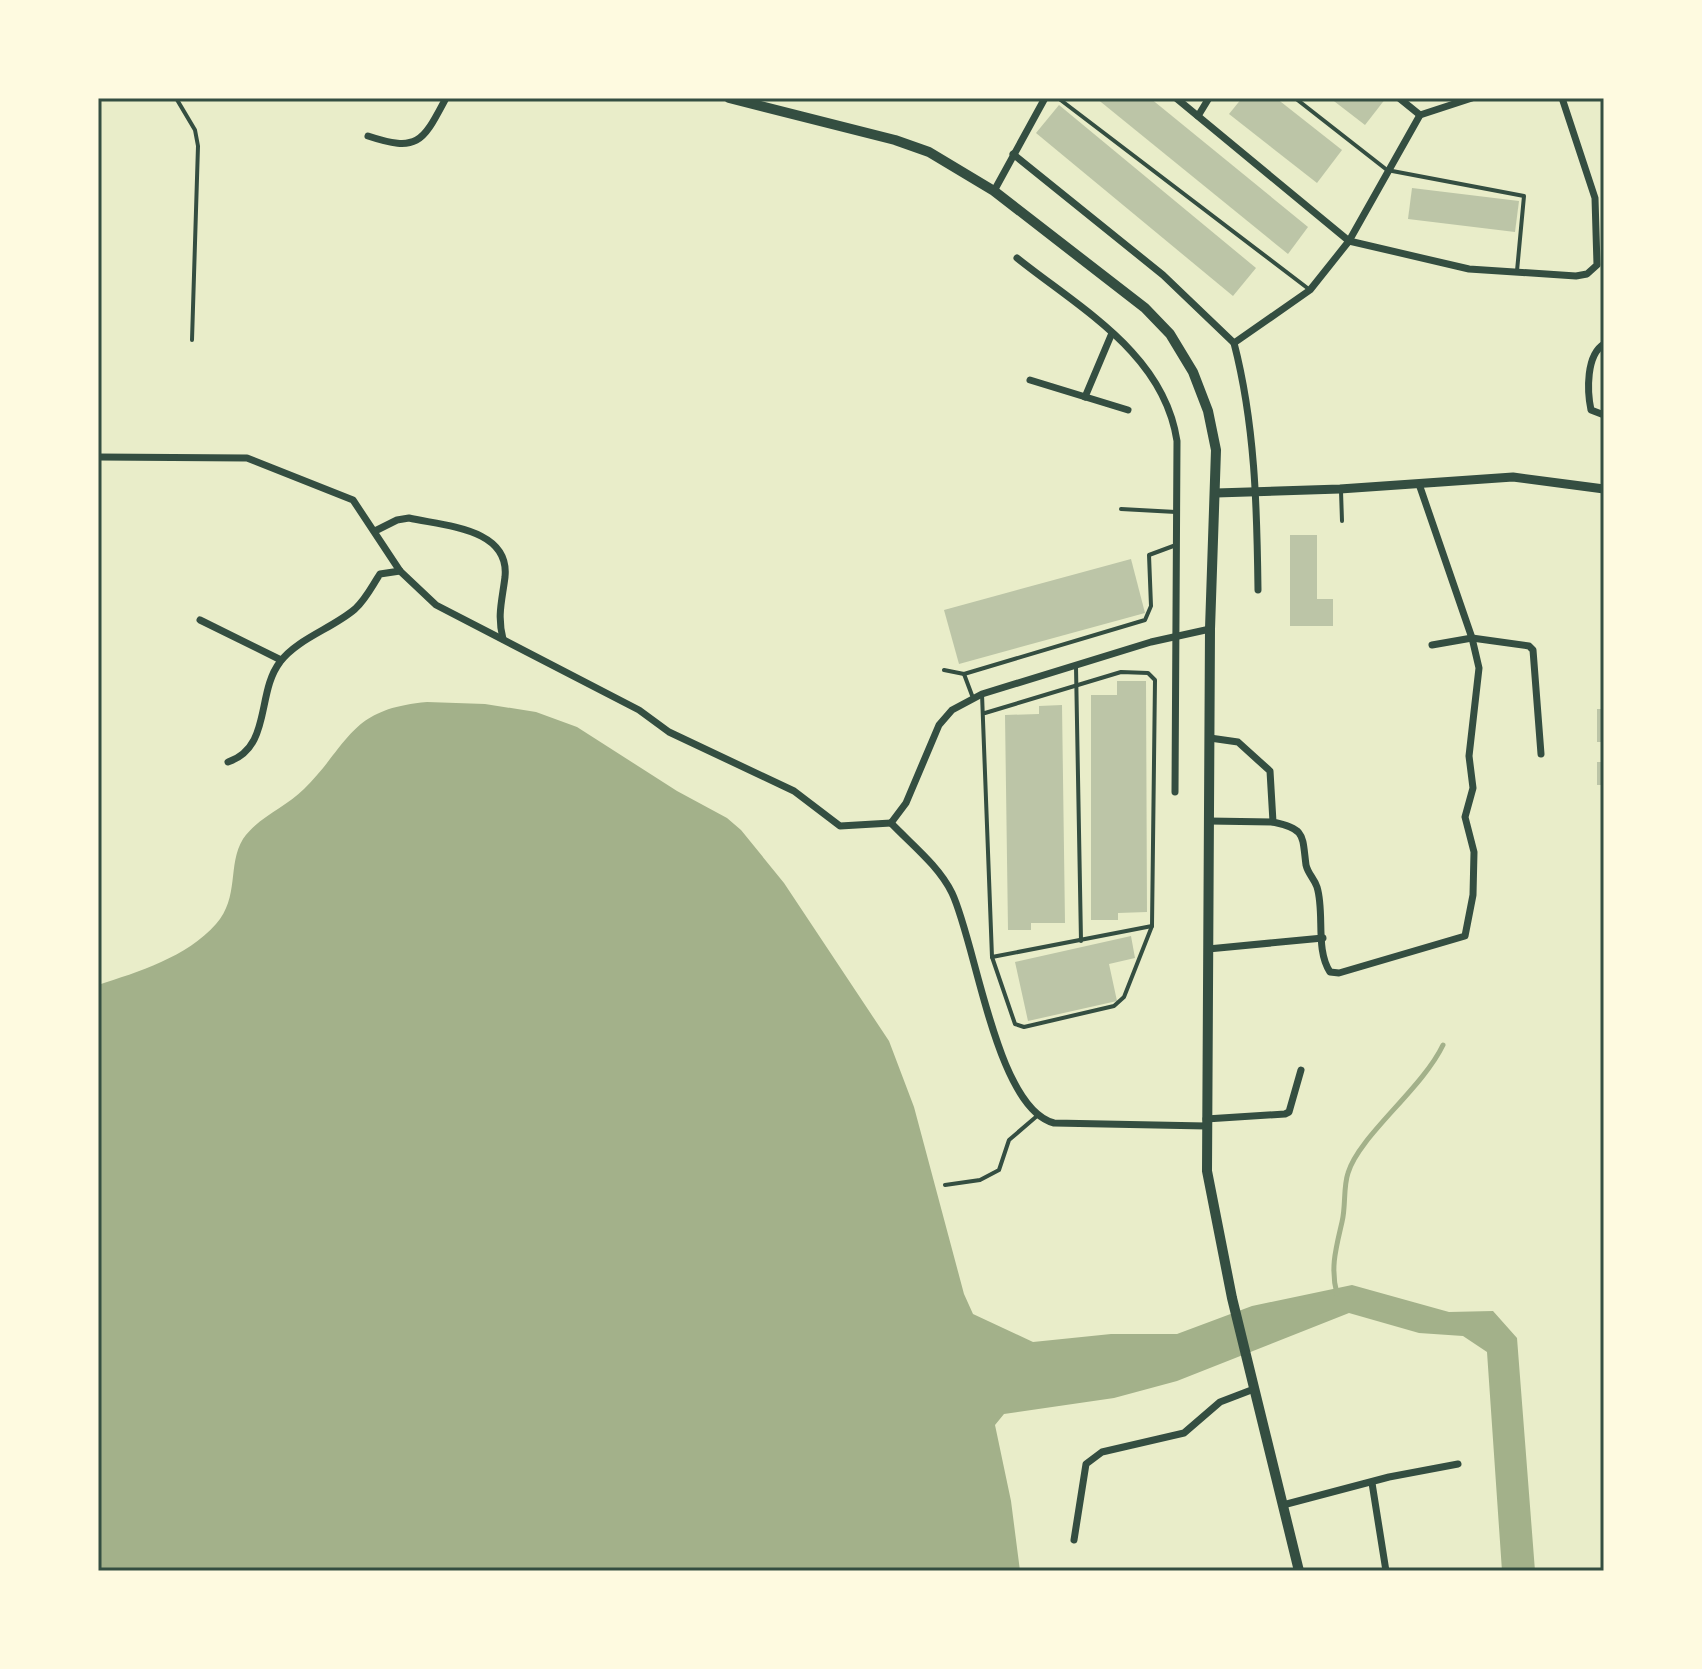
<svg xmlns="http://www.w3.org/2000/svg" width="1702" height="1669" font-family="Ubuntu,sans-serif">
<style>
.water{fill:#a3b18a}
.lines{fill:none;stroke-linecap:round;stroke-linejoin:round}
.stream{stroke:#a3b18a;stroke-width:5}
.building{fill:#bcc5a7}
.service{stroke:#344e41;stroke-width:4}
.minor{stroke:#344e41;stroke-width:7}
.tertiary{stroke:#344e41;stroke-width:9}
.secondary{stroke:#344e41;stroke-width:10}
.neatline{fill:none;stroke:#344e41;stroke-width:3}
</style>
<rect width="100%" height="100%" fill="#e9edc9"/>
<path class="water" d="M427 702 485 704 536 712 577 727 677 791 727 818 741 830 784 883 889 1041 914 1107 964 1294 973 1314 1033 1342 1111 1334H1177L1252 1306 1352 1285 1449 1312 1493 1311 1517 1338 1535 1571H1502L1487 1352 1463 1336 1419 1333 1349 1313 1177 1381 1114 1398 1004 1414 995 1425 1011 1501 1020 1571H98V985C138 972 187 957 216 924 240 897 227 865 243 839 258 817 285 808 304 789 351 742 349 709 427 702Z"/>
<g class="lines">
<path class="stream" d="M1337 1294C1330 1268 1336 1248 1342 1222 1346 1206 1343 1188 1348 1173 1359 1136 1422 1089 1443 1045"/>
</g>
<g class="building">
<polygon points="1096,98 1150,98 1308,227 1288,254"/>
<polygon points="1242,98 1276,98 1342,150 1317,183 1229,114"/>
<polygon points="1330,98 1386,98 1365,125"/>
<polygon points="1059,105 1256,268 1233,296 1036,133"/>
<polygon points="1412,188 1519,201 1515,232 1408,219"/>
<polygon points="1290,535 1317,535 1317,599 1333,599 1333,626 1290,626"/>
<polygon points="1131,559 1145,613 959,664 944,610"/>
<polygon points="1117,681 1146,681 1147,912 1118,913 1118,920 1091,920 1091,695 1117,695"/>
<polygon points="1062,705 1065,923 1031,923 1031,930 1008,930 1005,715 1039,714 1039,706"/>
<rect x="1597" y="709" width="7" height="33"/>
<rect x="1597" y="762" width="7" height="23"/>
<polygon points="1131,936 1135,958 1109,964 1117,1001 1028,1021 1015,962"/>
</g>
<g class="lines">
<g class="service">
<polyline points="176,98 195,130 198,146 192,340"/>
<polyline points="1058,98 1310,290"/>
<polyline points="1295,98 1387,170 1524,196 1517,271"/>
<polyline points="1341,491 1342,521"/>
<polyline points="1121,509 1176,512"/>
<polyline points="1076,667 1081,941"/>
<polyline points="944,670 964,674 1145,620 1151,606 1149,555 1176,545"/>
<polyline points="964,674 973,698"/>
<polyline points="982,694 992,957 1015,1024 1024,1027 1114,1006 1124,997 1152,926 1155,680 1148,673 1121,672 985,713"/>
<polyline points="992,957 1152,926"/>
<polyline points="945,1185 980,1180 999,1170 1009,1140 1037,1116"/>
</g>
<g class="minor">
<polyline points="1176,98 1349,241 1469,269 1576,276 1587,274 1597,265 1595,198 1562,98"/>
<polyline points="1399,98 1420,115"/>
<polyline points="1198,116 1209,98"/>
<path d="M368 136C419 153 423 141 446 98"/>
<polyline points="1013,154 1163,275 1234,343"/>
<polyline points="994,191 1045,98"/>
<path d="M1017 258C1081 309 1164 354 1177 441L1175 792"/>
<path d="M1604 344C1586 355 1587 391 1591 410L1604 415"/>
<polyline points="1030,380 1128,410"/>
<polyline points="1085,397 1112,333"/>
<polyline points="98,457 247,458 353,500 400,571 436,605 639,710 669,732 794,791 840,826 891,823"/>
<path d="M375 531 397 520 409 518C444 526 510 528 505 577 502 601 497 615 503 639"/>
<path d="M1258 590C1257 507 1255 424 1234 343L1310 290 1349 241 1420 115 1472 98"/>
<polyline points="200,620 281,660"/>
<polyline points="1432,645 1472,638 1529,646 1533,650 1541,754"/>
<path d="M1210 738 1238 742 1270 771 1273 822C1306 829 1302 835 1306 865 1308 874 1314 878 1317 887 1325 913 1315 949 1330 972L1339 973 1465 936 1473 895 1474 852 1465 817 1473 788 1469 756 1479 668 1472 638 1419 484"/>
<path d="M228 762C272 747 256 693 280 662 297 639 333 628 355 609 366 599 372 586 380 574L400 571"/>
<polyline points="1209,821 1273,822"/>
<path d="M891 823C911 844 939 866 952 893 976 943 996 1108 1054 1123L1206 1126"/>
<polyline points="891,823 906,803 939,725 952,710 982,694 1151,642 1210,629"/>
<polyline points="1208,949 1323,938"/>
<polyline points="1206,1119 1285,1114 1289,1112 1301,1070"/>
<polyline points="1372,1483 1386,1571"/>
<polyline points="1283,1505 1389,1477 1458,1464"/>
<polyline points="1074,1540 1086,1464 1102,1452 1184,1433 1220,1402 1254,1389"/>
</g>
<polyline class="tertiary" points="1216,493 1340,489 1513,477 1604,489"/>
<polyline class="secondary" points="729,98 895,140 929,152 994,191 1145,308 1170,334 1193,372 1208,411 1216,450 1210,629 1207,1171 1232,1298 1299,1571"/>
</g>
<rect width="1702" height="1669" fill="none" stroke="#fefae0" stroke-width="200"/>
<rect x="100" y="100" width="1502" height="1469" class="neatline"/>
</svg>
